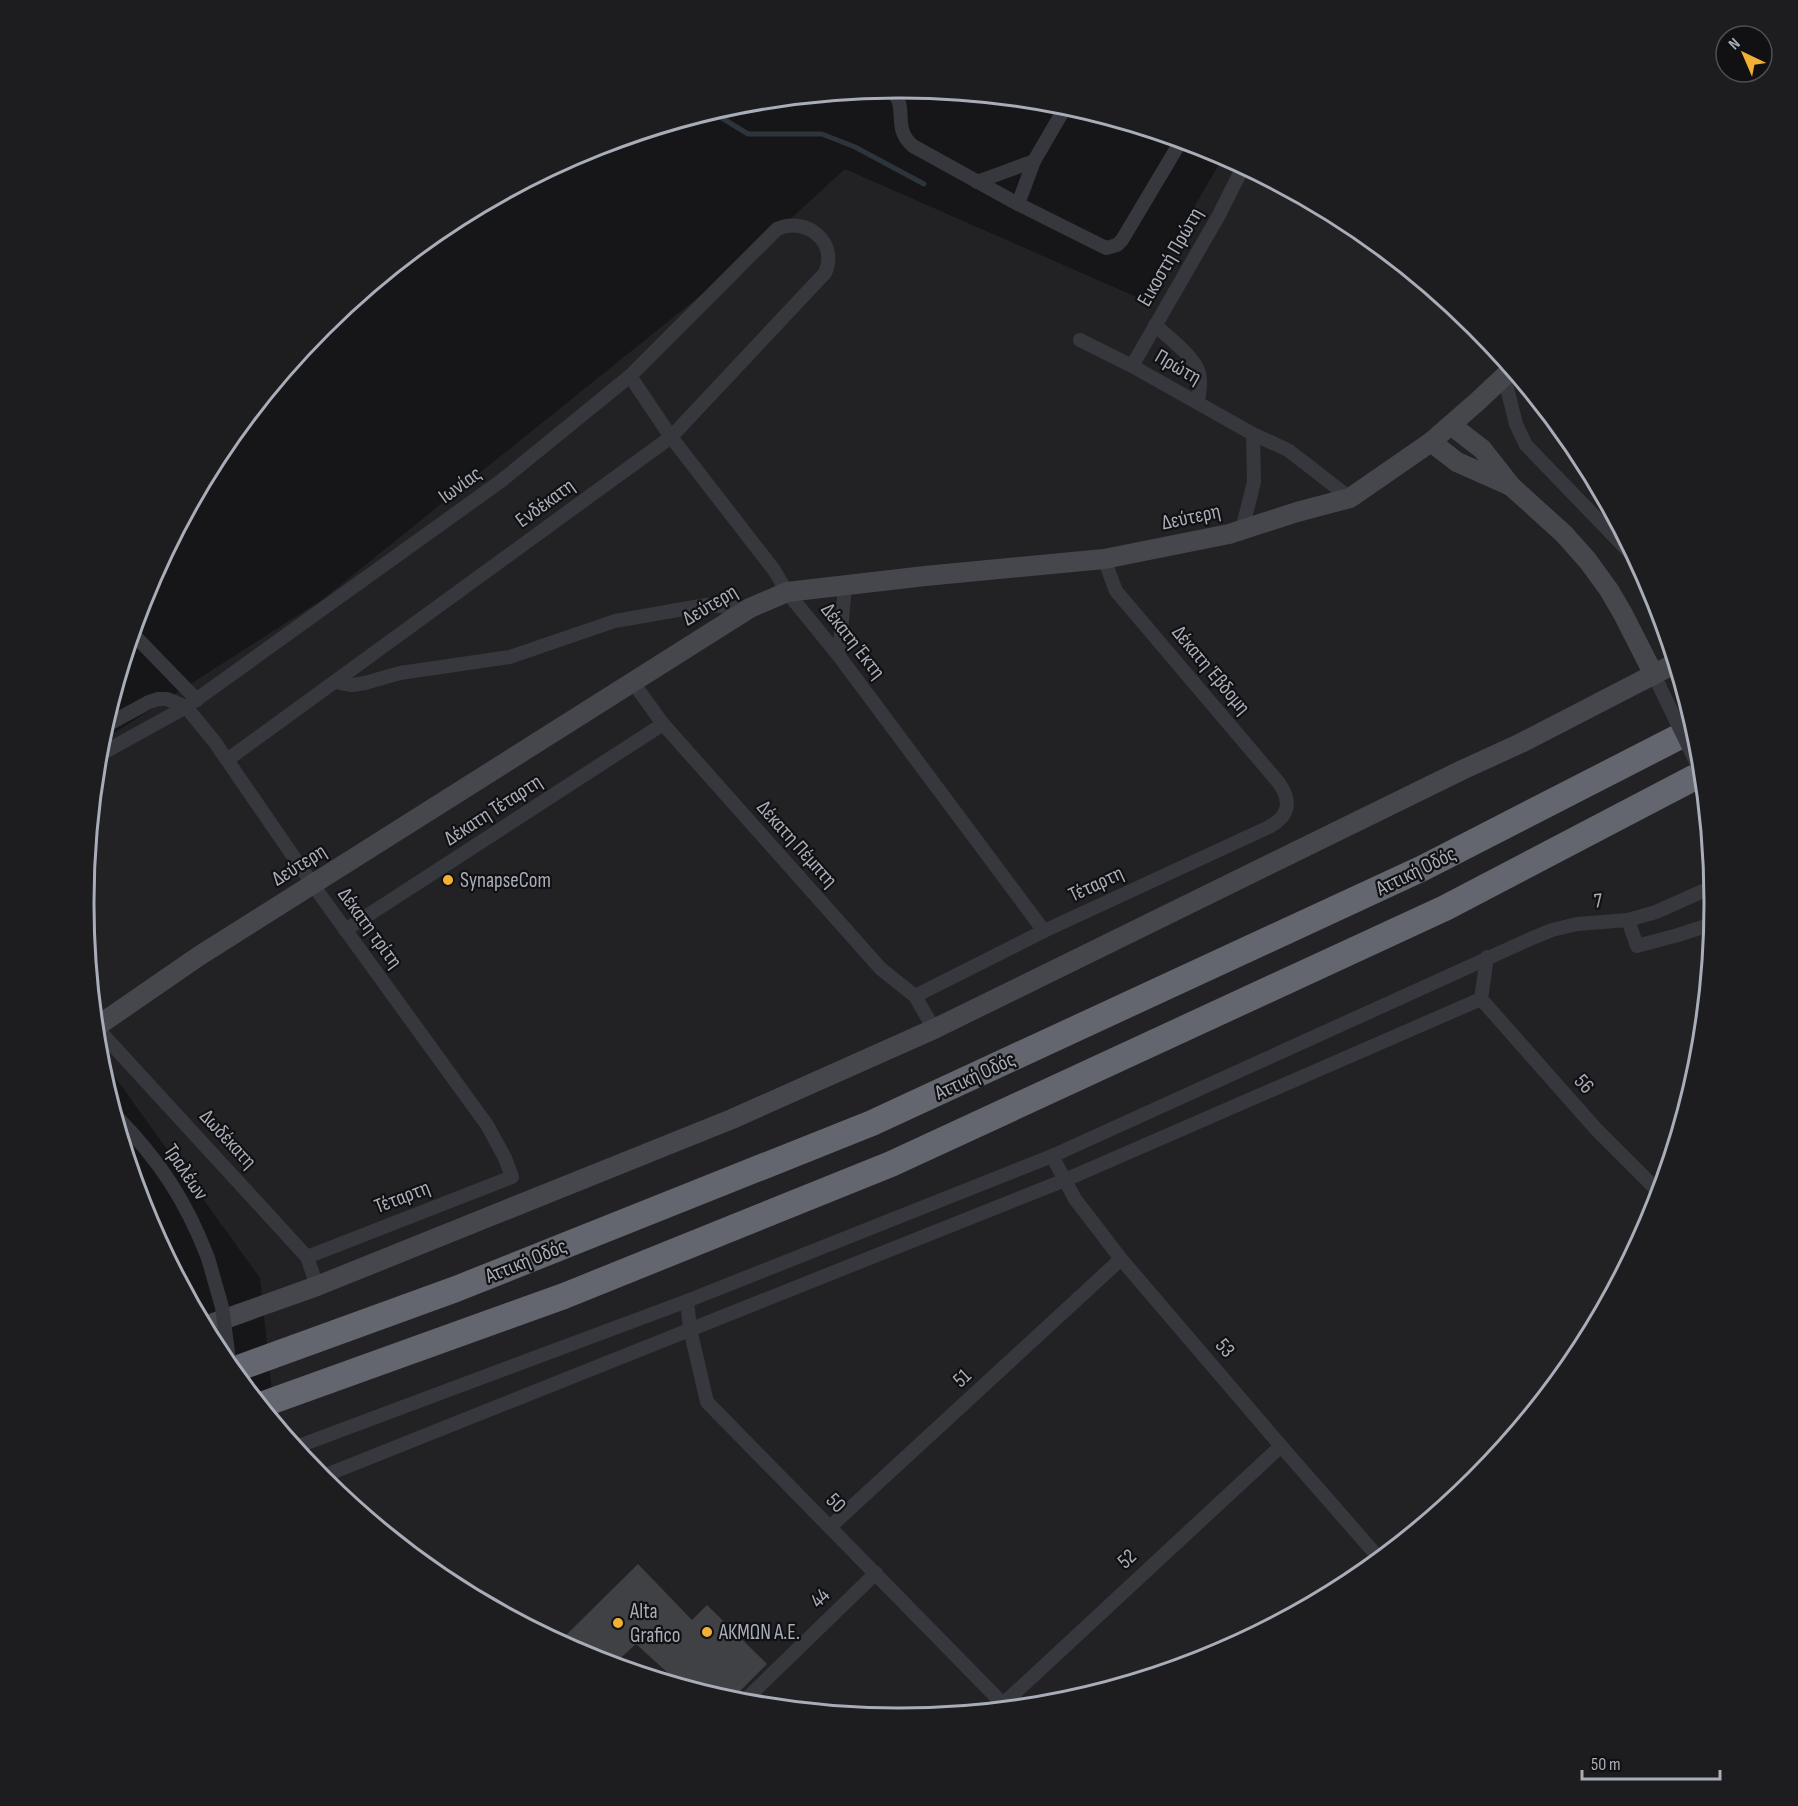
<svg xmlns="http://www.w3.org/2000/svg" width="1798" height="1806" font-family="'Sofia Sans Condensed',sans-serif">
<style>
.built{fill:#222225}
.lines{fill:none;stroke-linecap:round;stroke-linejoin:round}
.stream{stroke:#2c353c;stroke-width:5}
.building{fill:#404145}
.street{stroke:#37383d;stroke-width:14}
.secondary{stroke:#45474d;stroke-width:20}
.highway{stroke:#63666e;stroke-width:26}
.street-bridge{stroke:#37383d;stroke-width:14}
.poi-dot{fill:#f2b134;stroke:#111113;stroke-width:2}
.labels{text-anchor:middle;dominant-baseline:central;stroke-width:4.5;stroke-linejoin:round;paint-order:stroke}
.street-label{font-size:21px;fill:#a8adb8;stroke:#111113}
.poi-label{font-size:21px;fill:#a8adb8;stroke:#111113;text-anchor:start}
.rim{fill:none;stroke:#a8adb8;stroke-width:3}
</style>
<rect width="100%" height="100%" fill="#161618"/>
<polygon class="built" points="1223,157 1352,226 1476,327 1577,450 1652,591 1698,744 1714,903 1698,1062 1652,1215 1576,1356 1475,1480 1352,1581 1211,1656 1058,1702 899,1718 740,1702 587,1656 446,1580 322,1479 275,1421 260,1278 99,1055 84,903 100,742 323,599 752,254 845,169 1141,299"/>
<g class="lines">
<polyline class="stream" points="712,112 748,134 822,134 855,147 924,184"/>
</g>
<polygon class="building" points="638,1564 692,1620 707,1605 767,1664 731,1700 680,1684 636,1644 614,1664 587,1656 560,1641"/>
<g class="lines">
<g class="street">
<path d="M889 89C911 105 890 127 913 146L1018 204 1106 248 1117 245 1122 240 1181 141"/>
<polyline points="977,182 1034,161"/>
<polyline points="1018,204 1034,161 1066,106"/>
<path d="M1155 325C1168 337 1191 354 1198 370 1202 380 1199 393 1198 403"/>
<polyline points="1080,340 1132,366 1253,434 1288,450 1350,498"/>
<polyline points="1132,366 1219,215 1243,167"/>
<polyline points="630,376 671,437 774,570 787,592 839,656 1044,931"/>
<polyline points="1504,376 1516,424 1526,445 1634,557"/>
<polyline points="1242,530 1254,482 1253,434"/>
<polyline points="133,634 197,700"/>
<polyline points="839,656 845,585"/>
<polyline points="1654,675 1666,700"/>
<polyline points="632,681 663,724 881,969 915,996 934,1029"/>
<polyline points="336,682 352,685 365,683 400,673 510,657 615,621 706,605 750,608"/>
<polyline points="105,726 149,702 158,699 167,699 186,707 214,741 313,885 487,1125 505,1158 512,1177 307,1257"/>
<path d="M99 755 186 707 501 481 630 376 777 229C806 216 839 242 825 273L671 437 227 760"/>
<polyline points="1628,920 1637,946 1678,935 1712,924"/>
<polyline points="345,930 663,724"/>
<path d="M915 996 1044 931 1269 827C1289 816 1292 802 1279 783L1116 591 1104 559"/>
<polyline points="1481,999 1596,1129 1659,1192"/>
<polyline points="1481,999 1487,957"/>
<polyline points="96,1027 307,1257 317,1286"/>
<path d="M117 1117C160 1161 186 1201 208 1258"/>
<polyline points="1052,1156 1075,1199 1121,1259 1281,1446 1379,1558"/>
<polyline points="687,1301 690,1329 707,1402 1006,1707"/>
<polyline points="296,1447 687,1301 1052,1156 1530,939 1552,930 1577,924 1628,920 1656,912 1712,887"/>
<polyline points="321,1477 1065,1180 1481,999"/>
<polyline points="830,1527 1121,1259"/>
<polyline points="742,1703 876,1573"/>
<polyline points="1003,1704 1281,1446"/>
</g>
<g class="secondary">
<polyline points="1451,425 1482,449 1511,486 1564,534 1588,561 1609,590 1623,614 1654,675"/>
<polyline points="1431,442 1457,462 1511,486"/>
<polyline points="96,1027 199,956 750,608 787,592 925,576 1104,559 1229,534 1297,512 1350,498 1431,442 1478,401 1511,370"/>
<polyline points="205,1326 317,1286 732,1119 934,1029 1462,770 1521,743 1674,664"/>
</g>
<g class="highway">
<polyline points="233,1370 456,1289 872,1123 1423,868 1694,729"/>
<polyline points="261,1405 564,1296 891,1164 1445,908 1701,774"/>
</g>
<g class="street-bridge">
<polyline points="1666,700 1701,772"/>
<polyline points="208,1258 222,1307 230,1367"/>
</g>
</g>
<g class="poi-dot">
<circle cx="448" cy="880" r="6"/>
<circle cx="618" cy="1623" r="6"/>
<circle cx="707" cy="1632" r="6"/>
</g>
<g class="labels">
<g class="street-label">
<text transform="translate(1170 257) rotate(-60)">Εικοστή Πρώτη</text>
<text transform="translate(1178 367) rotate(30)">Πρώτη</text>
<text transform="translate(460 485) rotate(-36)">Ιωνίας</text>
<text transform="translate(545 503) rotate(-36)">Ενδέκατη</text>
<text transform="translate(1191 517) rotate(-12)">Δεύτερη</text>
<text transform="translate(710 605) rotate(-31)">Δεύτερη</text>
<text transform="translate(853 641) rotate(52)">Δέκατη Έκτη</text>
<text transform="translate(1211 670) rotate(50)">Δέκατη Έβδομη</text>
<text transform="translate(493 810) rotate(-33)">Δέκατη Τέταρτη</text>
<text transform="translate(797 844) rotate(48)">Δέκατη Πέμπτη</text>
<text transform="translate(299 865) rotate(-32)">Δεύτερη</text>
<text transform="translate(1416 871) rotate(-26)">Αττική Οδός</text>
<text transform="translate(1096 884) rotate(-25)">Τέταρτη</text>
<text transform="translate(1598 901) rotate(-5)">7</text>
<text transform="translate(370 928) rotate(54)">Δέκατη τρίτη</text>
<text transform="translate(975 1076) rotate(-25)">Αττική Οδός</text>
<text transform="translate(1584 1084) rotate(48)">56</text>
<text transform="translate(228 1139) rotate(47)">Δωδέκατη</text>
<text transform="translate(186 1172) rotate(56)">Τραλέων</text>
<text transform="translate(402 1197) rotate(-21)">Τέταρτη</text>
<text transform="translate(526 1261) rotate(-22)">Αττική Οδός</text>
<text transform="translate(1225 1348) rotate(49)">53</text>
<text transform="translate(962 1378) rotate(-43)">51</text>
<text transform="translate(836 1503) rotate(45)">50</text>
<text transform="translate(1127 1559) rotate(-43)">52</text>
<text transform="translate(820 1598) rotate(-44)">44</text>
</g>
<g class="poi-label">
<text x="460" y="880">SynapseCom</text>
<text x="630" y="1611">Alta<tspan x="630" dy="24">Grafico</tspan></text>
<text x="719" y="1632">ΑΚΜΩΝ Α.Ε.</text>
</g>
</g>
<path d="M0 0H1798V1806H0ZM898 98H900A804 804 0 0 1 1704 902V904A804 804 0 0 1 900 1708H898A804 804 0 0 1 94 904V902A804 804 0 0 1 898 98Z" fill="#1d1d20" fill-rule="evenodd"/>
<path class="rim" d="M898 98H900A804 804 0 0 1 1704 902V904A804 804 0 0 1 900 1708H898A804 804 0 0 1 94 904V902A804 804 0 0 1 898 98Z"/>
<g transform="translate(1744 54) rotate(316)"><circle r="28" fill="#111113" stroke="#4d4f55" stroke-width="1.5"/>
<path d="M0-4.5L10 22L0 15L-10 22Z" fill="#f2b134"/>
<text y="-9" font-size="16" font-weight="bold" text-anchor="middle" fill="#a8adb8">N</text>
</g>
<path d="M1582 1770v9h138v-9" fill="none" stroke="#a8adb8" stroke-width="3"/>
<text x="1591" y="1770" font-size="18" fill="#a8adb8" stroke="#111113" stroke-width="4.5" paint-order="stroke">50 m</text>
</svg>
